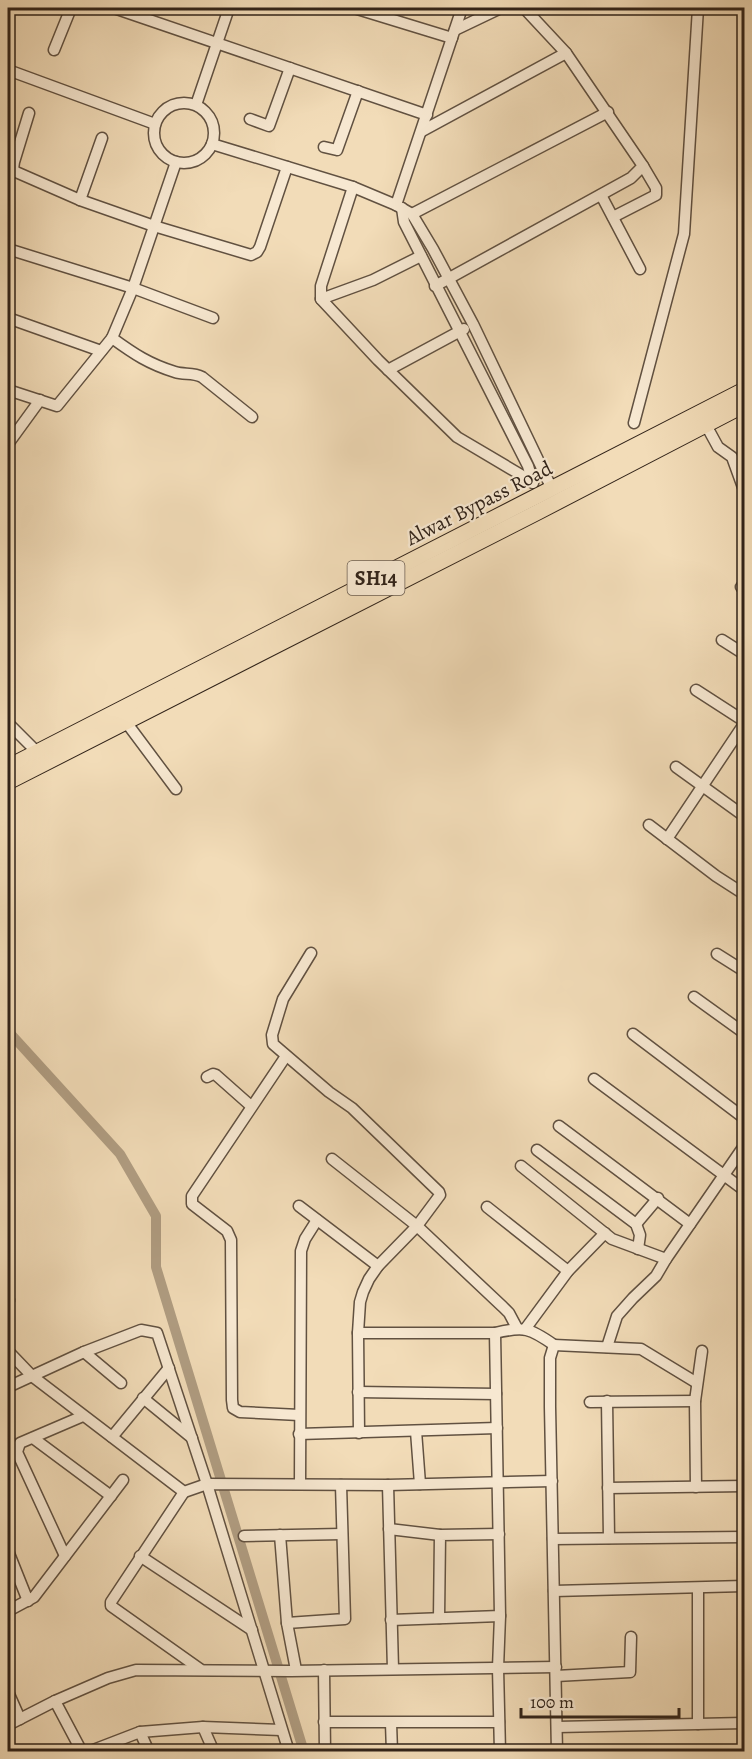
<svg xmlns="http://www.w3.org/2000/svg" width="752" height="1759" font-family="Alegreya,serif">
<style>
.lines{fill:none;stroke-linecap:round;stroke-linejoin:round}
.canal{stroke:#b09d82;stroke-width:10}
.minor-casing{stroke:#615141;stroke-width:13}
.primary-casing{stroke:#312319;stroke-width:17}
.minor{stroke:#f7e8d1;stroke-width:10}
.primary{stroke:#f2dcb8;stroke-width:15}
.labels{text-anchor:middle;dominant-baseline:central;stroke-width:4.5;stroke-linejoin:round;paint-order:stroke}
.shield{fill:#f7e8d1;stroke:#6c5e50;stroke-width:1.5}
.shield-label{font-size:20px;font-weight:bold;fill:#312319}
.street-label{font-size:21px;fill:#312319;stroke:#f7e8d1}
</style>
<rect width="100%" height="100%" fill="#f2dcb8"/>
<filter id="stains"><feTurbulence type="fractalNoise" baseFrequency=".00333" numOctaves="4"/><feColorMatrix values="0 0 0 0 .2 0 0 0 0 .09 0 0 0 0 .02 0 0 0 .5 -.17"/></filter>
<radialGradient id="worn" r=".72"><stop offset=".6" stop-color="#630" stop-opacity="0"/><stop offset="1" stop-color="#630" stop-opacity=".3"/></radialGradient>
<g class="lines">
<polyline class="canal" points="8,1031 120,1154 156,1216 156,1267 304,1752"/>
<defs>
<g id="minor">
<polyline points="114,8 427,115"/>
<polyline points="354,8 452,38"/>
<polyline points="455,30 501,8"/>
<polyline points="54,50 71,8"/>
<polyline points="8,70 155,124"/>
<circle cx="184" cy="133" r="30"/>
<polyline points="196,105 229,8"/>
<polyline points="29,113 14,162 13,169 16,172 80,200 154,226 251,255 257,252 260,247 287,167"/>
<polyline points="250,119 269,126 290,68"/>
<polyline points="422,131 566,53"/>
<polyline points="212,144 353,187 396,205 412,214 433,249 473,324 552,489"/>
<polyline points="324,147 337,150 358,91"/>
<path d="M176 162 133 288 112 338C134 354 149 364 175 372 184 375 193 372 202 377L252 417"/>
<polyline points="353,187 321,286 321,299 378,360 457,437 533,482"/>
<polyline points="601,195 640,269"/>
<polyline points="80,200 102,138"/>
<polyline points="396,205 462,8"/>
<polyline points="402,208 404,222 528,466 533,483"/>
<polyline points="412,214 608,112"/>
<polyline points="613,217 656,195 656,188 643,166"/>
<polyline points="8,249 133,288 213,318"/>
<polyline points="435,286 631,178 643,166 566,53 524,8"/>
<polyline points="321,299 373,280 421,256"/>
<polyline points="8,318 101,351"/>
<polyline points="388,370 464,329"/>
<polyline points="8,390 57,406 112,338"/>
<polyline points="634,423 684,234 698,8"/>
<polyline points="706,425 718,447 732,457 744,490"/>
<polyline points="8,444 40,400"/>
<polyline points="741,587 744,590"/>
<polyline points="722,640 744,654"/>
<polyline points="696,690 744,721"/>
<polyline points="126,722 176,789"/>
<polyline points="8,723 37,752"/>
<polyline points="676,767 744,816"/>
<polyline points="649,825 716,876 744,894"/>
<polyline points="667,839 744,724"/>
<polyline points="311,953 283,999 272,1035 273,1044 329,1092 352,1108 439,1192 440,1195 417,1226 378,1266 369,1279 363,1292 360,1302 358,1333 359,1433"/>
<polyline points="717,954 744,971"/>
<polyline points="694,997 744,1033"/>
<polyline points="633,1034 744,1118"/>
<polyline points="286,1056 192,1196 192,1204 227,1231 231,1240 232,1400 233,1408 240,1412 299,1415"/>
<polyline points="207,1077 213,1074 216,1075 251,1106"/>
<polyline points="594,1079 744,1190"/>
<polyline points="559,1126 690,1224"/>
<polyline points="537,1150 636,1224 640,1235 638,1249"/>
<polyline points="332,1159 417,1226 503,1307 509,1313 517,1328"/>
<polyline points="521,1166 612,1239 666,1259"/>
<polyline points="299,1206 378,1266"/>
<polyline points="487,1207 568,1271"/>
<polyline points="636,1224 658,1198"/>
<polyline points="8,1304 9,1300"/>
<polyline points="526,1328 568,1271 605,1233"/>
<polyline points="358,1333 495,1333 500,1616 391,1620"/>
<path d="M495 1333C524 1326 530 1328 554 1345"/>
<polyline points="607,1347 617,1316 633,1298 656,1276 666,1259 744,1146"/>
<polyline points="8,1351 32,1376 184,1492 207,1484 388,1485 552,1481"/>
<polyline points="84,1352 121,1383"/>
<polyline points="8,1387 84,1352 141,1330 157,1333 207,1484 289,1752"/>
<polyline points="358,1392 496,1394"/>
<polyline points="143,1398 192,1438"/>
<polyline points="607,1401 609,1538"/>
<polyline points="590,1402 695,1401"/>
<polyline points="416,1431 420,1484"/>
<polyline points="299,1434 497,1428"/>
<polyline points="112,1437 169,1368"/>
<polyline points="33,1438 111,1496"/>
<polyline points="300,1484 301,1251 305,1239 317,1220"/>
<polyline points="388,1485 393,1669"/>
<polyline points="696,1487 695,1401 702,1351"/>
<polyline points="608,1488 744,1486"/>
<polyline points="184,1492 111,1602 111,1606 200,1669"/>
<polyline points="389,1529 440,1535"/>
<polyline points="280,1535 287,1623 296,1670"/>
<polyline points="244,1536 342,1534"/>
<polyline points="553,1539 744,1537"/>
<polyline points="8,1551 28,1601"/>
<polyline points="65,1556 17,1452 20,1443 83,1416"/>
<polyline points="140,1556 252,1630"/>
<polyline points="554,1591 744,1586"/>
<polyline points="8,1611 34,1597 123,1480"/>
<polyline points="439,1618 440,1535 499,1534"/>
<polyline points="287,1623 345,1619 341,1485"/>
<polyline points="324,1670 325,1752"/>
<polyline points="556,1676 630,1672 631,1637"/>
<polyline points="8,1692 20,1719"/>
<polyline points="55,1701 82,1752"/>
<polyline points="324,1722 499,1722"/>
<polyline points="391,1723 392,1752"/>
<polyline points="698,1724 698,1588"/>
<polyline points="8,1725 55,1701 108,1678 136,1670 291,1671 556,1667"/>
<polyline points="203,1727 214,1752"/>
<polyline points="557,1727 744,1723"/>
<polyline points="140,1732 149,1752"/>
<polyline points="88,1752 140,1732 203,1727 281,1730"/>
<polyline points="500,1752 498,1668 500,1616"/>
<polyline points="557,1752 550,1407 550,1358 554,1345 641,1349 697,1383"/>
</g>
<g id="primary">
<polyline points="8,767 744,390"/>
<polyline points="8,782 538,512 744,405"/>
</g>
</defs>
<use href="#minor" class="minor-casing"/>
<use href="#primary" class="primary-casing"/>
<use href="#minor" class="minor"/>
<use href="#primary" class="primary"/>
</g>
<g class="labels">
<rect class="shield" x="347.5" y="561" width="57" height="34" rx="4.5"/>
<g class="shield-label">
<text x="376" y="578">SH14</text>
</g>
<g class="street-label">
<text transform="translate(479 503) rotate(-27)">Alwar Bypass Road</text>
</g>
</g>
<rect width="752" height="1759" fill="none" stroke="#f2dcb8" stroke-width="30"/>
<rect x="9" y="9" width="734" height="1741" fill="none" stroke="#312319" stroke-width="3"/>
<rect x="15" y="15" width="722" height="1729" fill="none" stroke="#312319" stroke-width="1.5"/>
<path d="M521 1708v9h158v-9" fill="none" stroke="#312319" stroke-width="3"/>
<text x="530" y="1708" font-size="18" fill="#312319" stroke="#f7e8d1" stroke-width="4.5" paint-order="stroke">100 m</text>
<rect width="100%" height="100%" filter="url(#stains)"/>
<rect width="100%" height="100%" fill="url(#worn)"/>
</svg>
